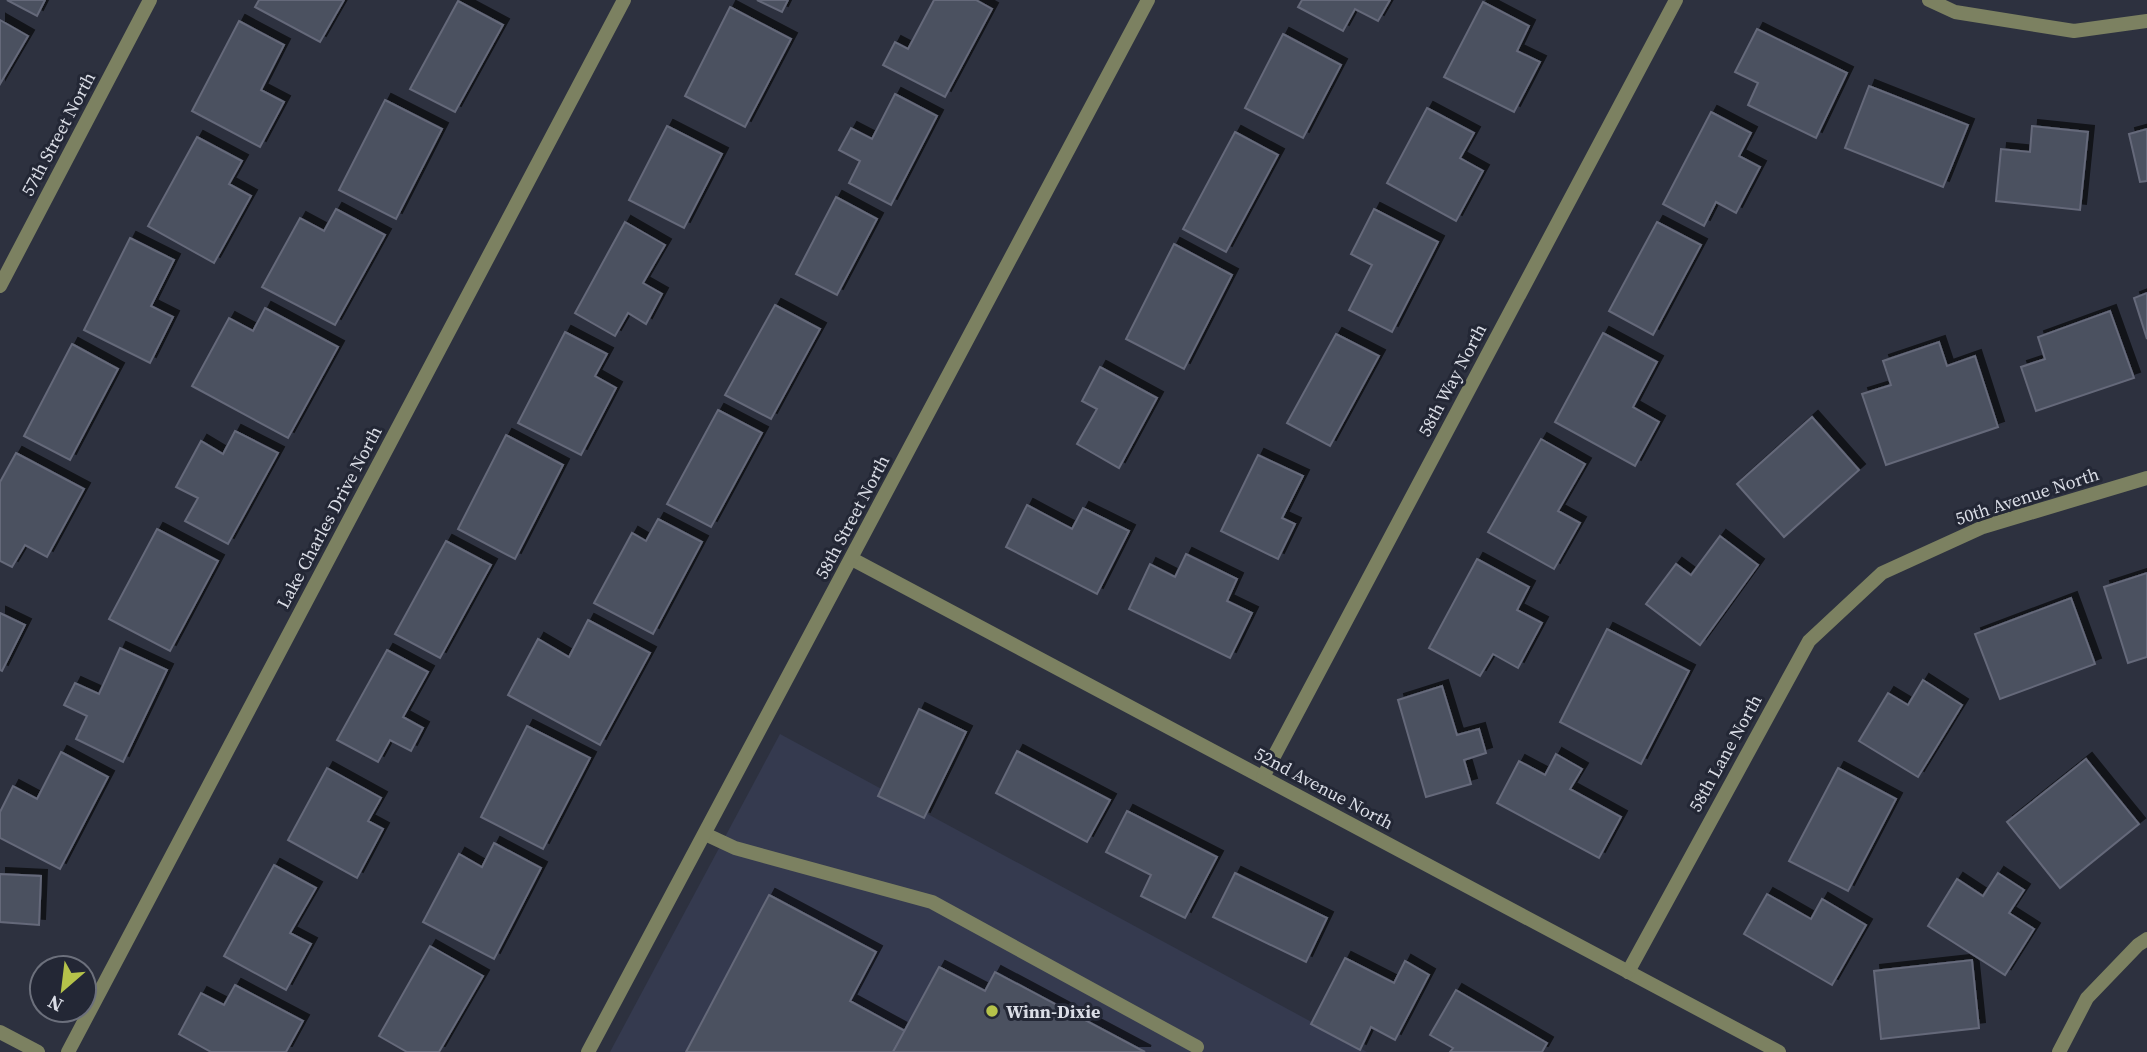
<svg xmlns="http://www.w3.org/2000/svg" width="2147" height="1052" font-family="'Source Serif 4',serif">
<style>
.built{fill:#353a4f}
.building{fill:#4c5161;stroke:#65697a;stroke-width:2;filter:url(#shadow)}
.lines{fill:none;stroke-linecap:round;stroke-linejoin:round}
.service{stroke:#7c8161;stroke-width:14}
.minor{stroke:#7c8161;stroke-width:14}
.tertiary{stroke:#7c8161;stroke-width:14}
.poi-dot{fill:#b5c24a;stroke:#232735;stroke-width:2.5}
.labels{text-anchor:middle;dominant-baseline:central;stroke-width:6;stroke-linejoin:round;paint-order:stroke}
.street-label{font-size:18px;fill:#dadde6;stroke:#232735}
.poi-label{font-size:18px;font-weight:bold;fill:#dadde6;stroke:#232735;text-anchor:start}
</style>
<defs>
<filter id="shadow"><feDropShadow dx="6" dy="-6" stdDeviation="0" flood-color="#0009"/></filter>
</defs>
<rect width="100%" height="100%" fill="#2d313f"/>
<polygon class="built" points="780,734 1367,1052 610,1052"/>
<g class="building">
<polygon points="7,0 45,0 37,16"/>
<polygon points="259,0 344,0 320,42 255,7"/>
<polygon points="757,0 788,0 782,12"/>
<polygon points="934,0 976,0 992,9 945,97 883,65 895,42 908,49"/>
<polygon points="1302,0 1390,0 1378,21 1355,9 1343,31 1298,7"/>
<polygon points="458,1 503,25 455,112 410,89"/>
<polygon points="1483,2 1529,26 1517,51 1540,62 1514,112 1444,77"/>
<polygon points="730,7 791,39 745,127 685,96"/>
<polygon points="0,20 28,36 0,84"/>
<polygon points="239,21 284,45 261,90 284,102 260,147 192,111"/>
<polygon points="1757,29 1847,73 1816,138 1748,105 1758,83 1735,72"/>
<polygon points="1283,34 1341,65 1303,138 1245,108"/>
<polygon points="1869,86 1968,125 1943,187 1845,148"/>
<polygon points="895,94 937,116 891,205 849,183 860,161 839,150 851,128 872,139"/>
<polygon points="385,100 442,129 396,219 339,190"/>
<polygon points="1427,108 1474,133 1460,158 1483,171 1456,221 1387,183"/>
<polygon points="1711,112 1751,133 1739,156 1760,167 1736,213 1716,202 1704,226 1663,204"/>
<polygon points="667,126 722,154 684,228 629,200"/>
<polygon points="2032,126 2088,132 2080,210 1996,201 2001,149 2030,152"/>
<polygon points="2147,129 2147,181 2140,182 2129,134"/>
<polygon points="1235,132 1278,155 1226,252 1183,229"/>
<polygon points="197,137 242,161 229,184 251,196 214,263 148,226"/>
<polygon points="836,197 877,219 837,295 796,274"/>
<polygon points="336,209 385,235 335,325 262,287 300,218 324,231"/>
<polygon points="1374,209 1438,242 1392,332 1349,310 1372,265 1351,254"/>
<polygon points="625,222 665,245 643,283 662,294 646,324 628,313 615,336 575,313"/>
<polygon points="1657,222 1701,245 1653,335 1609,311"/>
<polygon points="130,238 174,260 151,306 173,317 150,363 84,330"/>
<polygon points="1174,244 1232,275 1184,369 1126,339"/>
<polygon points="2147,293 2147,339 2134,298"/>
<polygon points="775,305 820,329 771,419 725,395"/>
<polygon points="265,308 338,347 288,438 192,386 229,318 253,331"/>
<polygon points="2110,311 2134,378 2036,411 2021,367 2045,359 2038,337"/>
<polygon points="565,332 607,354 595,376 616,388 581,455 518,423"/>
<polygon points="1603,333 1657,362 1633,407 1659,422 1635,466 1555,422"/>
<polygon points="1336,334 1379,356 1330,446 1287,423"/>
<polygon points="1939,342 1947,366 1975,356 1998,427 1886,465 1862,394 1891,385 1883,361"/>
<polygon points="72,344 118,369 70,460 24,436"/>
<polygon points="1100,367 1157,398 1119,468 1077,444 1097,409 1082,401"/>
<polygon points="718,410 762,433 711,527 667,504"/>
<polygon points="1812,417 1859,470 1784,537 1737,484"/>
<polygon points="235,431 278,453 228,544 185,521 198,498 176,487 201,441 223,454"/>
<polygon points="506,435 563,465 515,559 458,529"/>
<polygon points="1541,439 1585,464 1558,511 1580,523 1554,569 1488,532"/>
<polygon points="16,453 84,489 47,557 25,545 12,567 0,561 0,482"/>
<polygon points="1258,455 1303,476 1282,518 1295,524 1278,559 1221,531"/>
<polygon points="1027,505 1072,529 1083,508 1129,531 1097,594 1006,547"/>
<polygon points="658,519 702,542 653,634 594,603 632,533 646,541"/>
<polygon points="157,529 218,561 170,651 109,619"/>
<polygon points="1720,536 1758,565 1700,645 1646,604 1676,564 1691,575"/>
<polygon points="446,541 491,565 440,658 395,634"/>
<polygon points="1186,554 1237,579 1227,601 1252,613 1230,658 1129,609 1150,564 1175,577"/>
<polygon points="1477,559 1529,587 1517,610 1542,623 1518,668 1493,654 1480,676 1429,648"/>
<polygon points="2147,573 2147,657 2128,663 2104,587"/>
<polygon points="2071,598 2095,664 2000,699 1975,634"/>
<polygon points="0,613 25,625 2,671 0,670"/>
<polygon points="588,620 650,653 600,745 508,695 538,639 569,657"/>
<polygon points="1607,629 1689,671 1641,764 1560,722"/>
<polygon points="120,648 167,670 123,762 76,739 87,716 64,705 75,683 99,694"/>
<polygon points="387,650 428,672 403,717 423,728 411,751 390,740 378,762 337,740"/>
<polygon points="1923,680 1962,705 1918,777 1859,741 1888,693 1908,705"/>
<polygon points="1442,686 1457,735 1479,729 1486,753 1464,760 1471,784 1426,797 1398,700"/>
<polygon points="919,709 966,732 924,818 878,796"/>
<polygon points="527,726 590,758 543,849 481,817"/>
<polygon points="1017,751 1110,800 1087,842 996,793"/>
<polygon points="61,752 108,777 60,869 0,838 0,812 13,786 37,799"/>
<polygon points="1556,754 1582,769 1570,789 1621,817 1599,858 1497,803 1519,761 1545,775"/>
<polygon points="2086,759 2139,824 2060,888 2007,822"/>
<polygon points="327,768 381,798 368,821 383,829 357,878 288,840"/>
<polygon points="1838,768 1896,799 1848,891 1789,861"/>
<polygon points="1127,811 1217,857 1185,918 1141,896 1151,875 1106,852"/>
<polygon points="494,843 541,868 494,959 423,922 459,854 482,867"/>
<polygon points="274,865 316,888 290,933 311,944 286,990 224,956"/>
<polygon points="1235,873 1327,918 1306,962 1213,917"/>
<polygon points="1998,873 2024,890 2009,913 2034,929 2005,975 1928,926 1957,879 1983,896"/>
<polygon points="0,874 41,876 39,925 0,922"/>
<polygon points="1767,894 1811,919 1822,899 1866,925 1832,985 1744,934"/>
<polygon points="769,895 876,952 850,1001 905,1031 893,1052 686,1052"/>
<polygon points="430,946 483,976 439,1052 407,1052 379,1036"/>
<polygon points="1345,958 1394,983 1405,961 1429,975 1395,1040 1371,1027 1360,1050 1311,1024"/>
<polygon points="1972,960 1979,1028 1881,1039 1874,971"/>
<polygon points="939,967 985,991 995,972 1145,1052 893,1052"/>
<polygon points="235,985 303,1021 286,1052 211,1052 179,1034 201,993 224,1005"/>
<polygon points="1456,990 1547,1043 1542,1052 1450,1052 1453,1048 1430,1035"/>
</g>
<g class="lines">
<polyline class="service" points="705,834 735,848 932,902 1197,1047"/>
<g class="minor">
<polyline points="1929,0 1955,12 2074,31 2147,21"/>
<polyline points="0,286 150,0"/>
<polyline points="852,559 1779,1052"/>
<polyline points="1263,777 1676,0"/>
<polyline points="1628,972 1809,641 1882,573 1983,527 2147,478"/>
<polyline points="0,1032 38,1052"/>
<polyline points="68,1052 624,0"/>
<polyline points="2059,1052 2087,998 2138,945 2147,939"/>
</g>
<polyline class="tertiary" points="588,1052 1148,0"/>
</g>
<circle class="poi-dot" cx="992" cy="1011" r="7"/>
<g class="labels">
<g class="street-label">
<text transform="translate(58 134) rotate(-62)">57th Street North</text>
<text transform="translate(1452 380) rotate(-62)">58th Way North</text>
<text transform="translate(2027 496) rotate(-18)">50th Avenue North</text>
<text transform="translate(329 517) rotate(-62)">Lake Charles Drive North</text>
<text transform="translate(852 517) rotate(-62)">58th Street North</text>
<text transform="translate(1725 753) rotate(-61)">58th Lane North</text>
<text transform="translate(1324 788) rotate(28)">52nd Avenue North</text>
</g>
<g class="poi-label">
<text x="1006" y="1011">Winn-Dixie</text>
</g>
</g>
<g transform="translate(63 989) rotate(208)"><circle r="33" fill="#232735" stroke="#6c707c" stroke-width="2"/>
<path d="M0-5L12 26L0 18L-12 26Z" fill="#b5c24a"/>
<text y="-10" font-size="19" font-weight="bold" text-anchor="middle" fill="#dadde6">N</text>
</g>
</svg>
